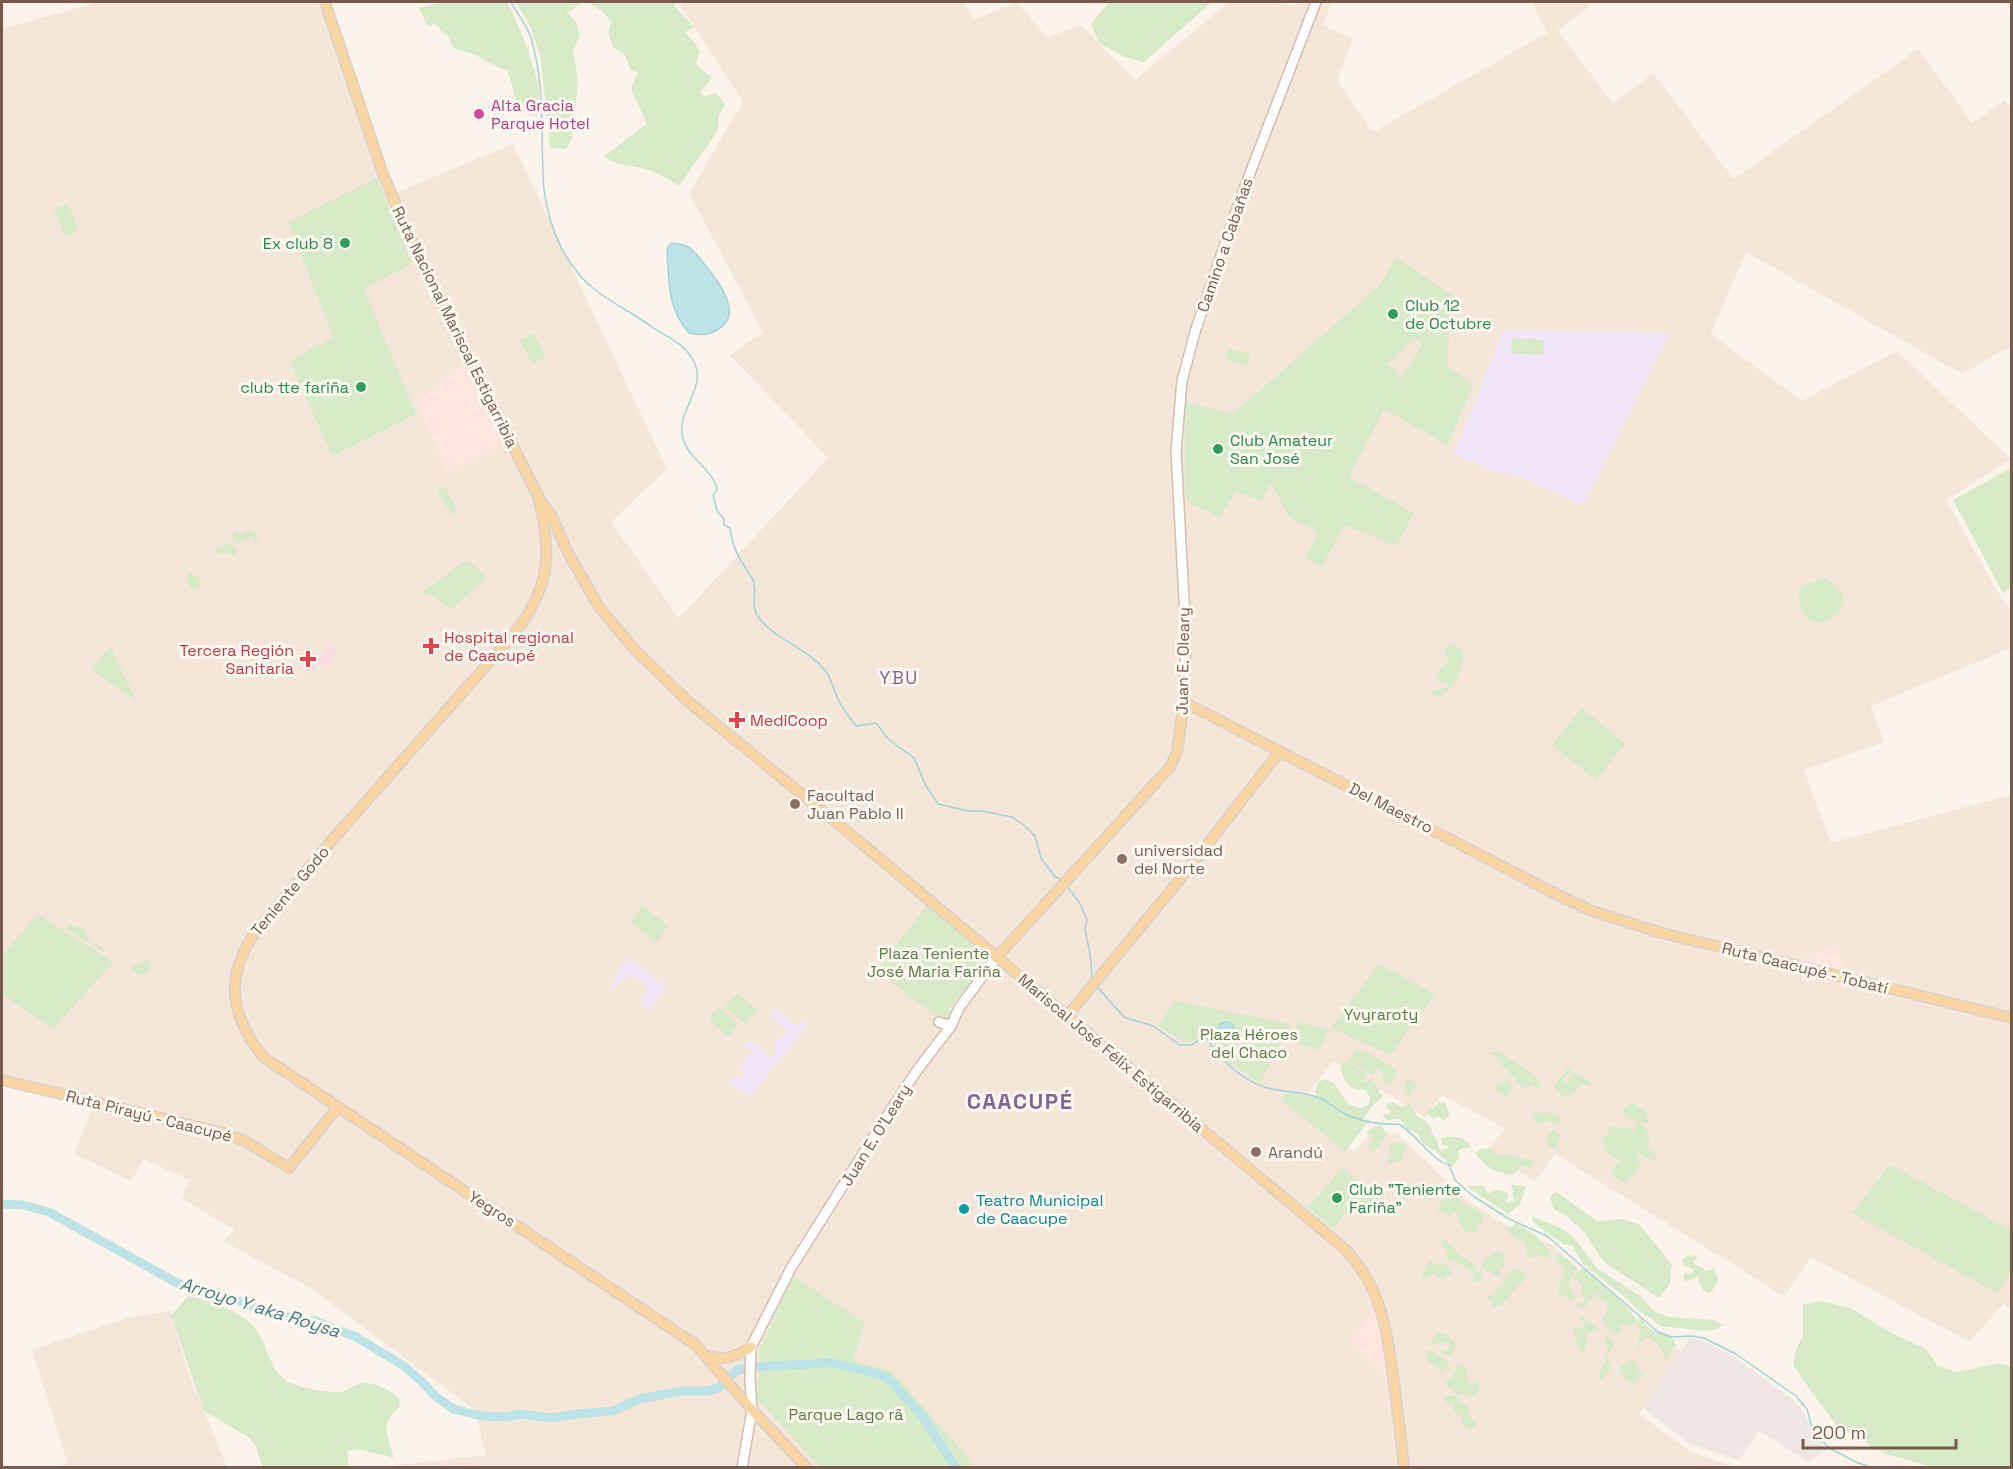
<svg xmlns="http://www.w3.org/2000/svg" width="2013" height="1469" font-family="'Space Grotesk',sans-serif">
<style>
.residential{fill:#f4e6d8}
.commercial{fill:#fce6de}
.industrial{fill:#eee7e3}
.education{fill:#f1e6f9}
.medical{fill:#fadde2}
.green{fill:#d8ebc8;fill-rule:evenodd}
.water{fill:#bee3e7;stroke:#a4d3d8;stroke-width:1.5}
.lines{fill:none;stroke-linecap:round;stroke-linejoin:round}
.stream{stroke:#a4d3d8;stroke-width:1.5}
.river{stroke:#bee3e7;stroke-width:9}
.secondary-casing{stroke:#d5beaf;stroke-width:12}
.primary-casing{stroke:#d9d1cd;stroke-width:12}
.secondary{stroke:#fff;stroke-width:9}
.primary{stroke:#f9d5a4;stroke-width:9}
.hotel-dot{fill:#d1479c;stroke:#fff9f1;stroke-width:2}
.leisure-dot{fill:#2e9e5b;stroke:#fff9f1;stroke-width:2}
.health-dot{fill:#e0444e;stroke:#fff9f1;stroke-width:2}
.education-dot{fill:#8d6e63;stroke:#fff9f1;stroke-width:2}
.culture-dot{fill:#0f9aa8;stroke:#fff9f1;stroke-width:2}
.labels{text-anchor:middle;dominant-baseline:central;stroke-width:6;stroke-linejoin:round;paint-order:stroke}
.hotel-label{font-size:16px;fill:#b23c85;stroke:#fff9f1;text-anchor:start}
.leisure-label{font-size:16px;fill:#27864d;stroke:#fff9f1;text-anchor:start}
.street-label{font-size:16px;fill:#785a4d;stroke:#fff9f1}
.health-label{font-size:16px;fill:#be3a42;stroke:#fff9f1;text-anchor:start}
.education-label{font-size:16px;fill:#785e54;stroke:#fff9f1;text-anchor:start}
.park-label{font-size:16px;fill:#587d44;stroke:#fff9f1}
.culture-label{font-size:16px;fill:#0d838f;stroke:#fff9f1;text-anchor:start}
.neighbourhood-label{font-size:18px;letter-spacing:1.5px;fill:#816593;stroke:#fff9f1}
.water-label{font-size:18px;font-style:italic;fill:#437c83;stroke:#fff9f1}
.district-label{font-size:22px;font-weight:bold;letter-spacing:1.5px;fill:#816593;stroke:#fff9f1}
</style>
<rect width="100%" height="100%" fill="#fcf4ea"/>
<g class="residential">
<polygon points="99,2 323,2 388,196 513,144 667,469 611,522 679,618 828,458 730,355 763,332 689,193 743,102 680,5 684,2 963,2 974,19 1017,3 1047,37 1081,25 1135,80 1229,2 1263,2 1294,5 1298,2 1332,2 1323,25 1353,39 1337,80 1373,132 1547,33 1532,2 1587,2 1590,6 1558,30 1613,103 1653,73 1734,179 1918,49 1972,123 2005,100 2012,109 2011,346 1962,374 1746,252 1711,334 1802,401 1897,351 2011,459 1946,500 2006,606 2011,609 2011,648 1871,706 1884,742 1804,770 1831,843 2011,795 2011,1309 2003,1304 1970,1342 1811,1257 1784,1296 1555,1154 1535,1181 1487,1151 1505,1128 1442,1095 1425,1117 1334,1061 1297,1106 1354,1152 1371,1131 1398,1134 1466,1200 1505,1224 1551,1245 1657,1338 1681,1351 1639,1414 1691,1452 1734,1467 382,1467 486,1455 475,1410 312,1289 223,1241 235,1230 182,1199 189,1180 144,1159 131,1181 74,1154 95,1101 2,1076 2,29"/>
<polygon points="170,1311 188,1372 227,1467 57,1467 68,1464 32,1350 131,1317"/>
</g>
<g class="commercial">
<polygon points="469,363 507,442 447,472 416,402 453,371"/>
<polygon points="1837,944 1846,975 1795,961"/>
<polygon points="1378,1302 1391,1380 1351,1341"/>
</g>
<polygon class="industrial" points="1689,1339 1702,1340 1735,1357 1792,1399 1800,1407 1826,1450 1809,1463 1760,1431 1739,1460 1690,1444 1643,1408"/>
<g class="education">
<polygon points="1504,330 1669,333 1583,505 1516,475 1496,472 1454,454"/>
<polygon points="628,958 666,986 649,1010 640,1003 650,988 630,974 626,979 623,977 615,989 610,986"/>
<polygon points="775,1009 798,1027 804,1020 809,1024 750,1096 743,1090 741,1092 730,1083 735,1076 740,1080 746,1072 740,1067 751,1053 763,1061 744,1045 749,1040 771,1058 778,1050 773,1046 785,1032 789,1035 791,1033 770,1015"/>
</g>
<g class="medical">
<polygon points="328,645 337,651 326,669 317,662"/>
<polygon points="308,649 318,654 312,663 317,666 312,672 297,665"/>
</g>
<g class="green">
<path d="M441 2H507C518 23 551 97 535 116 512 112 515 86 507 70 495 67 486 60 475 55 468 52 460 51 452 47L449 37 440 30 439 26 433 23 431 26 427 25 419 8Z"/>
<polygon points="516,2 583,2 567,13 576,22 580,35 573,51 578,81 572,138 566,149 550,148 541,58 530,26"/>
<path d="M591 2H676L673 5 694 27 685 32C691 40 697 43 700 53L697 58 696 64 712 78 700 92 704 97 715 93 720 97 725 105 719 115 717 132 679 186C668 179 657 172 645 169 629 164 619 167 604 156L647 124 631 89 638 73 630 69 624 53 613 48 608 32 612 22 605 14 591 4Z"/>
<polygon points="1109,2 1212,2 1144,62 1125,57 1104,46 1099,42 1091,24"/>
<polygon points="377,178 412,264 364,289 416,414 332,456 290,361 333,337 288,222"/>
<polygon points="68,204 79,230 65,236 54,209"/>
<path d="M1396 257 1457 299 1450 305 1447 365 1473 385 1448 445 1384 409 1349 477 1414 513 1396 546 1345 525 1322 566 1305 558 1318 533 1288 516 1271 483 1261 501 1236 491 1220 517 1185 501V402L1233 414 1381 284ZM1415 338 1422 345 1402 378 1388 364Z"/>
<polygon points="534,333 546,357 532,364 520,340"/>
<polygon points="1512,338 1544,340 1543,355 1511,353"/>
<polygon points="1229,348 1250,354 1246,366 1225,359"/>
<polygon points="2011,468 2011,587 2003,593 1953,500"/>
<path d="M445 486 457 511 454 515C448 511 439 496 437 489Z"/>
<polygon points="249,530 254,531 258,543 256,543 252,537 237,543 232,538 235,531 242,534"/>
<polygon points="230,543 237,550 234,555 229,552 223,555 214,552 215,549"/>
<polygon points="469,561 487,577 451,610 433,595 420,594 462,563"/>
<polygon points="189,573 197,576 201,582 199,588 192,590 187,581"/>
<path d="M1824 578C1843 590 1855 604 1829 618 1825 620 1821 624 1816 623 1804 621 1798 603 1798 593L1802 586Z"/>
<path d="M1453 644 1457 649H1463V662L1460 665 1462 669C1459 673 1458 676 1456 681 1453 686 1448 689 1445 695L1435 697 1431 691 1449 687 1447 683 1441 682 1436 678V674L1449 662 1445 654 1447 646Z"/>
<polygon points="110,646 137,702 91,669"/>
<polygon points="1582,708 1625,744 1596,780 1552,745"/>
<polygon points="928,905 993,959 950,1007 949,1012 955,1015 952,1020 936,1016 876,970"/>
<polygon points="642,906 668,925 657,942 630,923"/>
<polygon points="38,914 113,962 53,1029 2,994 2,956"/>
<polygon points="71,924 84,929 87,936 91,938 89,938 89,941 101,947 104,952 68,930 66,928"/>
<polygon points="149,959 151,966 145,974 139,975 131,970 132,967"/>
<polygon points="1379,964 1435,994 1391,1055 1331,1028"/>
<polygon points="737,993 757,1010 745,1023 725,1006"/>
<polygon points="1175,1001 1292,1024 1260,1083 1225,1060 1208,1035 1189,1042 1184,1042 1158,1026"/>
<polygon points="719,1007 738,1024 728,1037 708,1019"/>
<polygon points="1299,1022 1329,1030 1319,1050 1291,1041"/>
<polygon points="1354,1050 1364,1051 1395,1068 1396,1076 1389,1084 1384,1083 1383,1079 1384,1077 1379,1069 1375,1071 1373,1076 1348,1060 1355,1054"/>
<polygon points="1497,1051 1530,1072 1542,1085 1537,1089 1532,1084 1527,1088 1520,1086 1514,1076 1510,1075 1509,1071 1501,1066 1503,1061 1489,1053"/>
<path d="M1348 1061 1366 1074 1367 1077 1364 1080 1365 1082 1371 1079 1372 1083 1379 1088V1094H1382L1383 1096 1373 1105 1363 1120 1359 1119 1362 1121 1371 1119 1345 1151 1281 1100 1286 1092 1321 1098 1338 1110 1355 1118 1317 1096 1315 1092 1318 1082 1326 1079 1335 1084 1348 1104 1361 1109 1369 1104 1370 1097 1364 1089C1347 1093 1344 1077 1340 1067L1343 1063Z"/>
<polygon points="1568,1068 1571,1071 1563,1078 1566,1084 1573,1073 1577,1073 1591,1083 1589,1086 1583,1083 1571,1097 1561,1096 1554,1086"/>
<polygon points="1407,1080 1412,1080 1420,1089 1415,1090 1413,1086 1409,1096 1405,1096 1404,1086"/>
<polygon points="1506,1080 1511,1082 1512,1089 1506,1097 1503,1096 1502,1091 1498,1093 1495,1088 1498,1084 1503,1084"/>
<path d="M1393 1102 1401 1107 1407 1106 1408 1103 1419 1118 1426 1121 1432 1130 1431 1132 1437 1139 1439 1149 1442 1151 1444 1149H1450L1447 1146 1441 1144 1442 1138C1452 1135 1460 1137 1469 1142L1470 1148H1462L1458 1151 1459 1158 1452 1167 1436 1151 1422 1143 1419 1135 1412 1130H1408L1401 1121 1402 1119 1387 1120 1382 1116 1392 1112 1387 1109 1386 1104Z"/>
<polygon points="1439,1102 1445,1103 1450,1114 1445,1120 1442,1120 1438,1116 1434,1119 1427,1113 1427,1109 1432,1109"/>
<path d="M1632 1102 1647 1114 1648 1122 1646 1124C1637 1119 1625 1122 1622 1110Z"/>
<polygon points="1536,1111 1540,1114 1547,1112 1562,1118 1562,1120 1556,1125 1549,1120 1541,1124 1532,1118 1532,1114"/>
<path d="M1638 1121C1647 1126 1652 1138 1648 1148L1654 1152 1657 1159 1655 1162 1639 1153 1637 1154 1640 1165 1636 1173 1630 1176 1626 1184 1612 1176V1170L1620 1161 1604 1150 1605 1144 1601 1139 1607 1135 1611 1125C1618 1127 1621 1131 1628 1126L1634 1132V1125Z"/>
<polygon points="1380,1125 1387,1134 1384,1140 1372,1152 1368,1146 1373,1141 1367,1133 1371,1128"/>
<polygon points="1553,1129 1561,1135 1557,1143 1558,1146 1555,1149 1550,1148 1546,1139"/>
<polygon points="1393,1142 1405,1143 1407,1148 1403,1153 1402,1161 1397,1161 1390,1166 1386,1163 1390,1154 1388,1148"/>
<path d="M1489 1148 1499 1155 1504 1154 1534 1161 1532 1167 1523 1166 1512 1175C1497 1174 1483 1165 1475 1153L1480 1149Z"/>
<polygon points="1890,1165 2011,1230 2011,1272 1997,1293 1852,1213"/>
<polygon points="1342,1168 1366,1188 1365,1189 1372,1196 1378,1197 1378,1200 1364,1206 1359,1204 1357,1199 1333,1228 1308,1208"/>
<path d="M1512 1185 1526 1186 1520 1204 1508 1214 1466 1186H1485L1488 1194C1495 1189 1501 1189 1508 1194V1199L1505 1201 1508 1203 1513 1202 1514 1197 1512 1194 1514 1191 1511 1189Z"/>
<polygon points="1449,1191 1468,1207 1474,1207 1484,1215 1482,1222 1478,1226 1478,1230 1474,1233 1465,1232 1461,1224 1458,1223 1457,1212 1454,1211 1452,1215 1449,1216 1437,1210 1441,1206 1440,1201 1445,1199 1444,1193"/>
<polygon points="1555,1191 1597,1221 1622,1219 1640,1225 1673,1266 1671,1268 1670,1284 1659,1298 1604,1262 1584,1232 1566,1215 1554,1210 1550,1198"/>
<path d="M1532 1216 1563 1229 1574 1238 1597 1268 1642 1297 1653 1311 1669 1317 1714 1320 1723 1325 1717 1329 1705 1331 1661 1326 1637 1309 1626 1298 1582 1263 1572 1245H1565C1555 1238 1543 1230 1533 1222Z"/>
<path d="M1516 1223C1529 1231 1547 1241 1551 1256L1548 1258 1541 1255 1531 1258 1526 1255V1244L1523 1241H1518L1507 1231Z"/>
<path d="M1444 1238C1449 1241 1449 1246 1454 1249 1462 1256 1469 1261 1477 1268L1475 1272 1481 1271 1483 1277 1477 1283 1473 1281 1474 1273 1454 1260H1449L1444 1247 1440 1243Z"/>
<polygon points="1496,1251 1501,1252 1505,1256 1504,1267 1497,1268 1501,1274 1500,1278 1482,1267 1483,1261"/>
<polygon points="1557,1254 1569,1260 1577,1268 1569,1284 1569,1288 1575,1293 1573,1301 1557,1293 1560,1282 1564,1279 1564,1268 1555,1260"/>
<path d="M1687 1255 1698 1256 1693 1262 1706 1271 1713 1268C1721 1279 1718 1283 1710 1293L1703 1290 1698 1281 1699 1276 1686 1282 1683 1278 1685 1272 1691 1275 1694 1270 1683 1265V1259Z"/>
<polygon points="1429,1260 1439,1266 1442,1264 1446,1264 1452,1273 1446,1276 1445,1280 1443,1281 1434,1273 1428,1278 1423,1279 1422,1276"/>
<polygon points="1517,1268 1524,1273 1525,1278 1501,1306 1494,1307 1492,1305 1494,1301 1489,1300 1488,1296 1495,1294 1496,1288 1503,1285 1506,1275"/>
<polygon points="1585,1268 1619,1299 1638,1321 1630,1326 1621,1325 1620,1332 1616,1334 1602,1322 1603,1317 1607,1316 1606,1301 1598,1298 1597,1293 1593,1295 1593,1298 1588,1302 1584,1309 1577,1306 1576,1303 1582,1303 1585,1298 1581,1294 1583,1285 1574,1278 1581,1269"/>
<polygon points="793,1276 865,1323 853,1360 892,1372 967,1456 972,1467 820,1467 757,1398 760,1349"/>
<path d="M188 1296C209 1302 239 1309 254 1327 270 1345 268 1377 296 1385 304 1388 334 1394 341 1392 348 1390 355 1384 363 1383 376 1383 391 1390 400 1399L399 1408C379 1424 388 1437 394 1458L357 1449 347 1451 349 1466 263 1467 255 1445 250 1438 204 1411 171 1315Z"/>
<polygon points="1821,1301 1850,1308 1892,1333 1926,1349 1938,1366 1957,1372 1999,1363 2011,1367 2011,1467 1933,1467 1885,1454 1836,1425 1801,1377 1793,1363 1797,1347 1803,1336 1803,1305"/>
<polygon points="1583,1317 1597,1327 1600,1331 1596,1330 1586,1335 1585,1338 1587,1340 1586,1346 1583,1346 1586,1350 1582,1355 1580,1346 1573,1344 1579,1338 1572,1332 1575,1327 1583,1329 1585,1324 1579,1318"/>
<path d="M1641 1317C1643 1320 1645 1324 1647 1326 1656 1336 1672 1328 1676 1346L1670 1351 1668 1359 1664 1358C1664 1347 1656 1342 1646 1337L1639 1343V1349L1636 1348 1641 1329 1636 1324 1639 1322V1318Z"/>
<path d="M1439 1332 1450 1337 1457 1345C1456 1351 1452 1354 1446 1356L1439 1351 1442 1349 1446 1351 1450 1347 1449 1343 1439 1342 1434 1346 1431 1344 1432 1338Z"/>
<path d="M1604 1335H1607L1614 1346 1607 1357C1613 1365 1611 1372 1603 1379L1600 1378 1599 1373 1606 1361 1604 1355 1607 1346Z"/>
<polygon points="1429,1349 1449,1363 1446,1370 1442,1372 1428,1361 1426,1352"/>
<polygon points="1631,1360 1636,1362 1638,1366 1638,1370 1643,1375 1640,1380 1635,1384 1626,1380 1619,1371 1620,1366 1626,1365 1627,1361"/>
<path d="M1458 1364 1464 1365 1470 1384 1475 1382 1479 1385V1390L1477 1394 1469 1396 1462 1393 1458 1395 1447 1386 1444 1379H1450C1457 1371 1455 1368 1458 1364Z"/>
<polygon points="1446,1395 1457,1397 1465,1405 1470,1406 1470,1415 1476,1424 1471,1431 1462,1425 1461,1417 1454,1411 1454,1403 1452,1402 1449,1404 1444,1400"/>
</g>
<g class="water">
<path d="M672 243C677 244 682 244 686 246 695 250 700 259 706 266 720 283 744 316 717 330 707 336 700 335 689 333 668 310 669 282 667 252L668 247Z"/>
<circle cx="1226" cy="1030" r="8"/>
</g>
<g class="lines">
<g class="stream">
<path d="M511 2C517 13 527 25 531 38 546 87 540 140 544 190 549 228 566 269 598 292 616 305 637 316 655 329 670 338 684 344 693 360 709 387 675 411 683 438 688 459 715 471 717 490L713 495 717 511 724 519V525L730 528C732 549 741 561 752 578 759 590 749 606 759 618 776 640 807 648 825 670 832 679 833 689 838 699 842 709 850 718 856 726L876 723 888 739 914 758 926 786 938 804 968 811H982L1012 817 1024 825 1035 836 1041 858 1055 877 1061 879"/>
<polyline points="1066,885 1079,902 1087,919 1085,929 1090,954 1092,978"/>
<path d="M1097 987 1124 1017 1153 1026 1180 1045H1191L1203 1038 1207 1039C1221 1061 1245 1083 1271 1089 1287 1092 1307 1092 1322 1099 1327 1102 1332 1106 1337 1109 1357 1122 1377 1125 1399 1124 1416 1134 1430 1159 1449 1165L1455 1180 1473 1196 1509 1219 1547 1236 1658 1332 1671 1337 1691 1336 1704 1338 1736 1354 1796 1396 1807 1409 1811 1424 1821 1440 1831 1449 1858 1463 1874 1468"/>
</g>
<polyline class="river" points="2,1204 23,1205 49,1212 179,1284 216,1292 252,1306 300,1320 315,1321 356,1337 404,1366 421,1381 435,1396 454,1409 481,1416 506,1417 520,1414 553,1418 575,1414 613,1411 639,1399 682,1391 706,1391 719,1388 737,1370 754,1367 833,1363 878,1374 889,1379 924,1418 956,1468"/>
<defs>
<g id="secondary">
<polyline points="1184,702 1186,636 1176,451 1182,381 1195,332 1242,194 1316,2"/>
<polyline points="939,1022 951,1026"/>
<polyline points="742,1468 752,1410 750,1378 751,1347 791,1268 885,1119 918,1069 951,1026 959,1008 996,958"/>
</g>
<g id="primary">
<path d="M325 2 382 171 401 217 445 311 539 498 552 517 567 551 599 607 635 650 690 703 842 827 1345 1249C1381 1288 1386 1325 1393 1376 1397 1406 1401 1437 1404 1468"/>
<path d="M539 500C552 555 550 587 515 633L333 839 254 934C224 979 231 1016 263 1057L696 1345 752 1410 807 1468"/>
<polyline points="996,958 1170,767 1177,752 1184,702 1552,892 1592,911 1662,933 2012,1018"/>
<polyline points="1068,1015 1186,872 1280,751"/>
<polyline points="2,1080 224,1133 245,1141 289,1168 337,1108"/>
<path d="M709 1356C724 1362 738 1355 751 1347"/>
</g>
</defs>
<use href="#secondary" class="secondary-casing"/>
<use href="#primary" class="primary-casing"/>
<use href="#secondary" class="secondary"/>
<use href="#primary" class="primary"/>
</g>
<circle class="hotel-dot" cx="479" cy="114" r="6"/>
<g class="leisure-dot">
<circle cx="345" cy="243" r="6"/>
<circle cx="1393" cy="314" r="6"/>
<circle cx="361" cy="387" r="6"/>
<circle cx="1218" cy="449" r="6"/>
<circle cx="1337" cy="1198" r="6"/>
</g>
<g class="health-dot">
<path d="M428 637h6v6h6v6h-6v6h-6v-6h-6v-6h6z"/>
<path d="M305 650h6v6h6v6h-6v6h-6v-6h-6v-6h6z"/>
<path d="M734 711h6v6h6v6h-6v6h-6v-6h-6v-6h6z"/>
</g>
<g class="education-dot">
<circle cx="795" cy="804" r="6"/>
<circle cx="1122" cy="859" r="6"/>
<circle cx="1256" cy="1152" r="6"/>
</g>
<circle class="culture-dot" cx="964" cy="1209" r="6"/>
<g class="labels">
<g class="hotel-label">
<text x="491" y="105">Alta Gracia<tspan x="491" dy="18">Parque Hotel</tspan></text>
</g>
<g class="leisure-label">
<text x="333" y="243" text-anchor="end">Ex club 8</text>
<text x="1405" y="305">Club 12<tspan x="1405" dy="18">de Octubre</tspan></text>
<text x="349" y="387" text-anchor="end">club tte fariña</text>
<text x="1230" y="440">Club Amateur<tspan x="1230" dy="18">San José</tspan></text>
<text x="1349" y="1189">Club "Teniente<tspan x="1349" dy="18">Fariña"</tspan></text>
</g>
<g class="street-label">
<text transform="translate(1225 245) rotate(-71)">Camino a Cabañas</text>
<text transform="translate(455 327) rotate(64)">Ruta Nacional Mariscal Estigarribia</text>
<text transform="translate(1183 661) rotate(-89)">Juan E. Oleary</text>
<text transform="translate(1391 808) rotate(27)">Del Maestro</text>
<text transform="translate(290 891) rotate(-50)">Teniente Godo</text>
<text transform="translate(1805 968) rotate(14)">Ruta Caacupé - Tobatí</text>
<text transform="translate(1111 1053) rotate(40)">Mariscal José Félix Estigarribia</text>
<text transform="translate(149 1116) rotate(14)">Ruta Pirayú - Caacupé</text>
<text transform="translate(876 1135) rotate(-58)">Juan E. O'Leary</text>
<text transform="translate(492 1209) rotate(33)">Yegros</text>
</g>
<g class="health-label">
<text x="444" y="637">Hospital regional<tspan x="444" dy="18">de Caacupé</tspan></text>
<text x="294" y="650" text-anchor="end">Tercera Región<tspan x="294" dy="18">Sanitaria</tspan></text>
<text x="750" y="720">MediCoop</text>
</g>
<g class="education-label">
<text x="807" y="795">Facultad<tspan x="807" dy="18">Juan Pablo II</tspan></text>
<text x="1134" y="850">universidad<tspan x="1134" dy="18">del Norte</tspan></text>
<text x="1268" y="1152">Arandú</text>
</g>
<g class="park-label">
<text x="934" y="953">Plaza Teniente<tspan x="934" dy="18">José Maria Fariña</tspan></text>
<text x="1381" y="1014">Yvyraroty</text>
<text x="1249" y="1034">Plaza Héroes<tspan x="1249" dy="18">del Chaco</tspan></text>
<text x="846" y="1414">Parque Lago rã</text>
</g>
<g class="culture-label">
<text x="976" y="1200">Teatro Municipal<tspan x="976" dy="18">de Caacupe</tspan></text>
</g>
<g class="neighbourhood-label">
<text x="899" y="677">YBU</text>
</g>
<g class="water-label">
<text transform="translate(260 1307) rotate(17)">Arroyo Y aka Roysa</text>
</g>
<g class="district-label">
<text x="1020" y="1101">CAACUPÉ</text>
</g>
</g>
<rect width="2013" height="1469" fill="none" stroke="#785a4d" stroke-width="6"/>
<path d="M1803 1439v9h153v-9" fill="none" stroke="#785a4d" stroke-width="3"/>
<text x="1812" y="1439" font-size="18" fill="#785a4d" stroke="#fff9f1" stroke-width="4.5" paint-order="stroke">200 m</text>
</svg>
